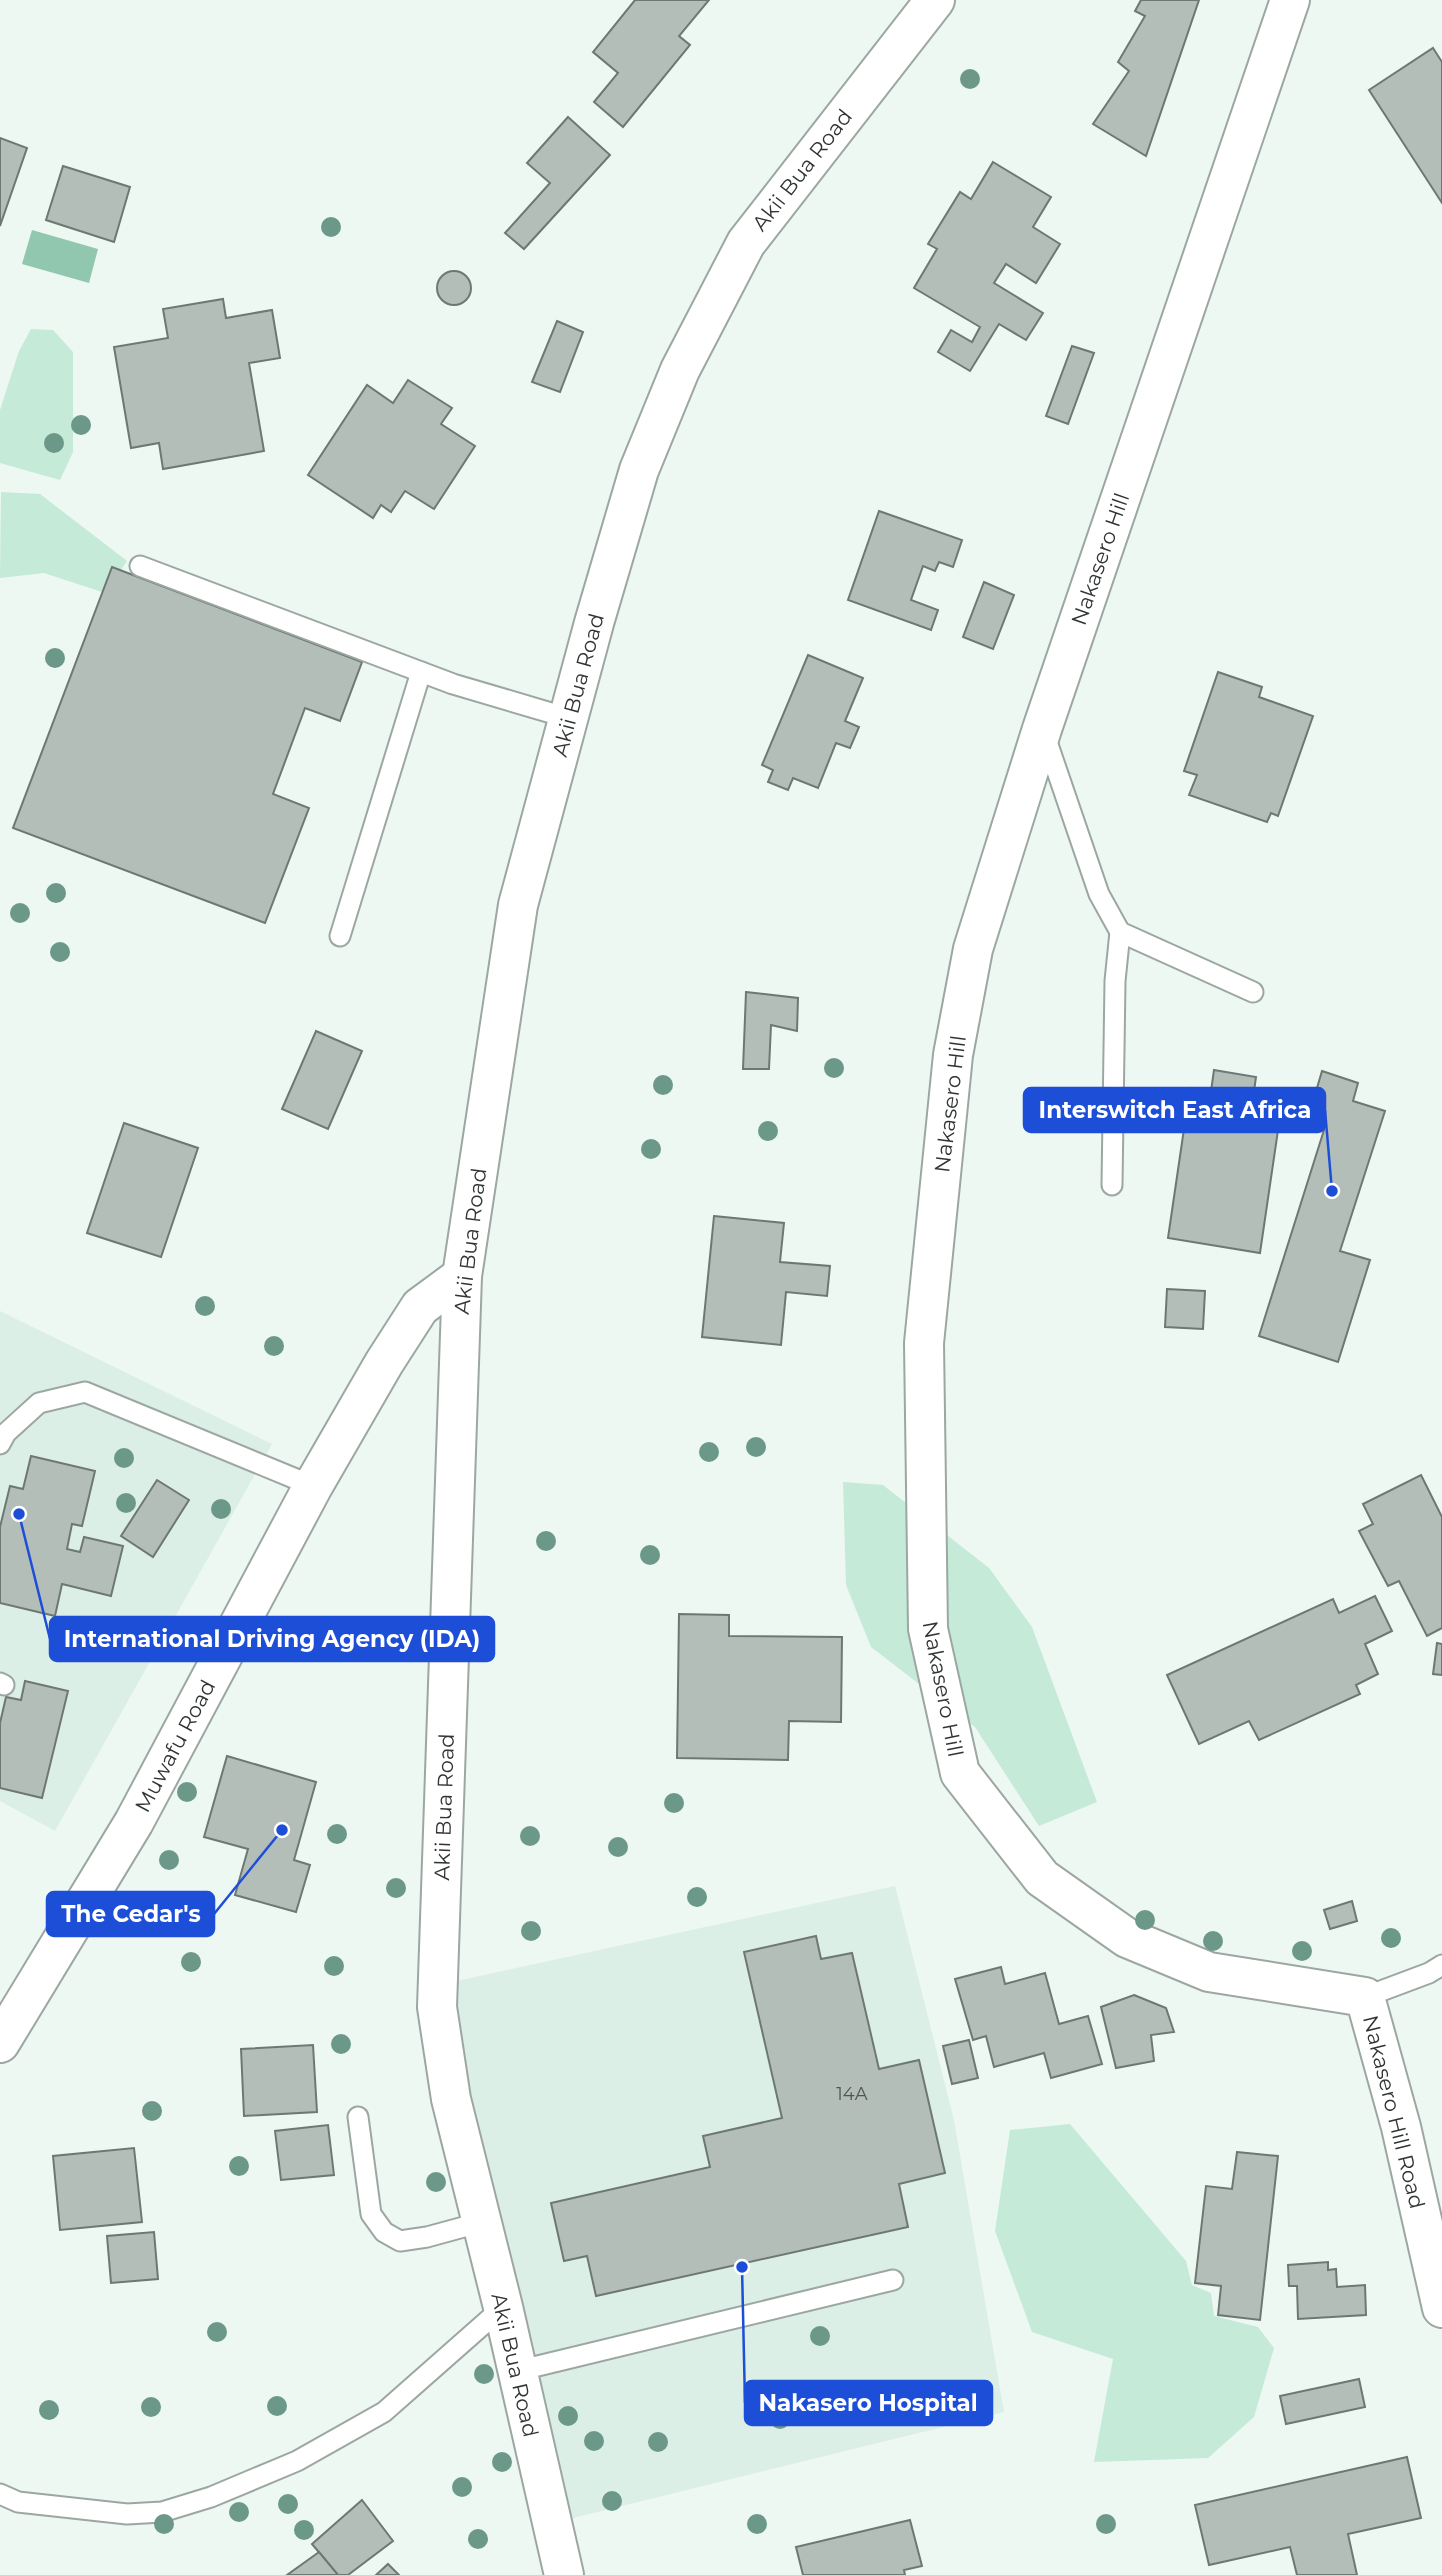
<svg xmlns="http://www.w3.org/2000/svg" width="1442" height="2575" font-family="Montserrat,sans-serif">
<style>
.built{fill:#dcefe6}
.green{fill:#c5ead8}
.water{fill:#91c7ae}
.building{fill:#b4beb9;stroke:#6e7873;stroke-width:2}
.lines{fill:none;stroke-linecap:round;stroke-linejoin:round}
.service-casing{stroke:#9da7a2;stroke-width:23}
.minor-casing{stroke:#9da7a2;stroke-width:42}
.tertiary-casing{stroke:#9da7a2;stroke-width:42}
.service{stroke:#fff;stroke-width:19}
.minor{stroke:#fff;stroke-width:38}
.tertiary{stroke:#fff;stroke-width:38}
.tree{fill:#6b9889}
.labels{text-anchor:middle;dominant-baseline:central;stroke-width:7;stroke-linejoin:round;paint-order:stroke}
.number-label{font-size:18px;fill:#515654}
.street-label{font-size:21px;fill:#303432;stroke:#fff}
.leader{fill:none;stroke:#1d4ed8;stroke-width:2.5}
.callout-dot{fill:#1d4ed8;stroke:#fff;stroke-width:2.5}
.callout{fill:#1d4ed8;stroke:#1d4ed8;stroke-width:2.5}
.callout-label{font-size:23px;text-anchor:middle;font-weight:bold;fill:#fff}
</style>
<rect width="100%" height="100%" fill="#edf8f3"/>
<g class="built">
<polygon points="0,1311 272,1444 55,1831 0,1801"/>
<polygon points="895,1886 954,2120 1004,2412 565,2520 470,2122 447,1983"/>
</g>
<g class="green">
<polygon points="31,329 53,330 73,352 73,452 60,480 0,463 0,410 19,351"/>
<polygon points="1,492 40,494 127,561 105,593 44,573 0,578"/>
<polygon points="843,1482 883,1485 989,1568 1032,1627 1097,1802 1039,1826 975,1727 871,1647 846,1585"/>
<polygon points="1070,2124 1186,2261 1192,2285 1211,2293 1214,2316 1258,2327 1274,2348 1254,2417 1208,2458 1094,2462 1113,2359 1032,2332 995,2231 1010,2130"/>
</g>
<polygon class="water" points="32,230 98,249 89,283 22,264"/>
<g class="building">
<polygon points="635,0 709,0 679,36 690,45 623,127 594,102 618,73 593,52"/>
<polygon points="1141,0 1199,0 1146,156 1093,124 1129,71 1118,62 1145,16 1135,11"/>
<polygon points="1433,48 1442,62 1442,203 1369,90"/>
<polygon points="568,117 610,155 524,249 505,233 550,183 527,163"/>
<polygon points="0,138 27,148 0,226"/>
<polygon points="993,162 1051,197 1033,227 1060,244 1036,283 1006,264 994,283 1043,313 1026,340 999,324 970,371 938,352 951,330 972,342 980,327 914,288 937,249 928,244 960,192 971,199"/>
<polygon points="63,166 130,187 114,242 46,220"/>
<circle cx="454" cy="288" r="17"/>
<polygon points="223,299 226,318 272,310 280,358 249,363 264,451 163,469 159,443 131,448 114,347 168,338 163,309"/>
<polygon points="557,321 583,332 560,392 532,382"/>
<polygon points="1072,346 1094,353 1068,424 1046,416"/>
<polygon points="408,380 452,408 441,424 475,446 434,509 405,491 391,512 381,505 373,518 308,475 367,385 393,403"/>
<polygon points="879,511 962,540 953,567 939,562 935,571 923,566 911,600 938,610 931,630 848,600"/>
<polygon points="112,567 362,662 340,721 305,708 273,794 309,808 265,923 13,828"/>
<polygon points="984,582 1014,595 993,649 963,637"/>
<polygon points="808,655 863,678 845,721 859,727 850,748 836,743 818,788 793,778 788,790 768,782 773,770 762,765"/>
<polygon points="1218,672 1262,687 1259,697 1313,716 1278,816 1271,813 1267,822 1189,795 1197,775 1184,771"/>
<polygon points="746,992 798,998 797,1031 771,1025 769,1069 743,1069"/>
<polygon points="316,1031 362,1051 328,1129 282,1109"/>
<polygon points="1214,1070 1256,1077 1253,1098 1282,1103 1260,1253 1168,1238 1190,1088 1211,1091"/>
<polygon points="1322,1071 1358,1083 1353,1101 1385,1111 1340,1251 1370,1260 1338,1362 1259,1336 1324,1130 1306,1125"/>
<polygon points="124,1123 198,1148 161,1257 87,1233"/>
<polygon points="714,1216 784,1223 780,1262 830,1266 827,1296 786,1292 781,1345 702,1337"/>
<polygon points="1167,1289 1205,1291 1203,1329 1165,1327"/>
<polygon points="31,1456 95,1471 82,1526 72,1524 67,1549 80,1552 84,1537 123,1546 111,1596 62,1584 55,1616 0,1603 0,1527 10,1486 23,1489"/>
<polygon points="1421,1475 1442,1517 1442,1628 1427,1636 1399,1581 1388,1586 1359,1531 1373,1524 1363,1504"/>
<polygon points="157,1480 189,1500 153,1557 121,1536"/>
<polygon points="1375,1596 1392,1631 1365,1644 1378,1674 1356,1685 1360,1694 1259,1740 1249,1721 1199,1744 1167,1675 1333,1599 1339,1613"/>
<polygon points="679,1614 729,1615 729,1636 842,1637 841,1722 789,1721 788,1760 677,1758"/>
<polygon points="1437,1643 1442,1644 1442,1675 1433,1674"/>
<polygon points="25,1681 68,1691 42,1798 0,1788 0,1723 6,1697 21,1700"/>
<polygon points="227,1756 316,1782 294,1860 310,1865 296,1912 235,1895 248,1849 204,1837"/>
<polygon points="1352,1901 1357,1921 1330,1929 1324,1910"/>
<polygon points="816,1936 821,1959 852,1953 879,2069 919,2060 945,2173 899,2184 908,2227 596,2296 587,2256 564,2261 551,2203 710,2167 703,2136 782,2118 744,1952"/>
<polygon points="1001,1967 1005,1984 1045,1973 1059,2024 1088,2016 1102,2064 1051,2078 1044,2053 994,2067 986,2036 973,2040 955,1979"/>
<polygon points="1134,1995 1166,2008 1174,2032 1151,2035 1154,2061 1116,2068 1101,2007"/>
<polygon points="969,2040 978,2078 952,2084 943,2046"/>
<polygon points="313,2045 317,2112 244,2116 241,2049"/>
<polygon points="328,2125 334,2175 281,2180 275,2131"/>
<polygon points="134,2148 142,2222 60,2230 53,2156"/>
<polygon points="1237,2152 1278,2156 1260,2320 1218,2315 1221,2286 1195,2283 1206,2186 1232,2189"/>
<polygon points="154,2232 158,2279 111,2283 107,2236"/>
<polygon points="1328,2262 1328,2270 1336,2269 1337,2287 1365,2285 1366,2315 1298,2319 1297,2286 1289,2286 1288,2265"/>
<polygon points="1359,2379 1365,2407 1286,2424 1280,2396"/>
<polygon points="1407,2457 1421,2518 1348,2534 1357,2575 1297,2575 1290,2547 1209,2565 1195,2505"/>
<polygon points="362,2500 393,2541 348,2575 338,2575 312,2544"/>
<polygon points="910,2520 922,2566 904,2570 905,2575 803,2575 796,2547"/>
<polygon points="319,2552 338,2575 287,2575"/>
<polygon points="388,2564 399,2575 376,2575"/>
</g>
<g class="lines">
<defs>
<g id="service">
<polyline points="140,566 453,684 568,718"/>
<polyline points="1045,736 1099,894 1120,932 1253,992"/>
<polyline points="340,936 421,672"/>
<polyline points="1112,1185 1115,981 1120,932"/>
<polyline points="0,1444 6,1433 39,1403 85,1392 313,1486"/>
<polyline points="0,1683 4,1685"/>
<polyline points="1365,1997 1429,1973 1442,1965"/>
<polyline points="358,2117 371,2214 384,2232 400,2241 427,2237 482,2222"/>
<polyline points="517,2371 893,2280"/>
<polyline points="0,2494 18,2502 127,2514 162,2512 211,2497 297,2461 384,2412 503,2307"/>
</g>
<g id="minor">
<polyline points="1290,0 1042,729 973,949 953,1055 924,1343 928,1629 960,1773 1042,1878 1127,1938 1209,1972 1365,1997 1401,2127 1442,2308"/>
<polyline points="0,2043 134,1822 313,1486 384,1363 420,1307 462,1276"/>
</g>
<polyline id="tertiary" points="564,2575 503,2307 451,2099 437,2007 462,1276 518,905 594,623 639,470 680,370 746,243 935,0"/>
</defs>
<use href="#service" class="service-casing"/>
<use href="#minor" class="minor-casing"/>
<use href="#tertiary" class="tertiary-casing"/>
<use href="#service" class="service"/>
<use href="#minor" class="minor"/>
<use href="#tertiary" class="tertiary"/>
</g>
<g class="tree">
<circle cx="970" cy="79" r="10"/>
<circle cx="331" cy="227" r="10"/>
<circle cx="81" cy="425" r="10"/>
<circle cx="54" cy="443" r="10"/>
<circle cx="55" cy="658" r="10"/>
<circle cx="56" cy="893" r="10"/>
<circle cx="20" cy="913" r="10"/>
<circle cx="60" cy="952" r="10"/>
<circle cx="834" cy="1068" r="10"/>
<circle cx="663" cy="1085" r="10"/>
<circle cx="768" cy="1131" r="10"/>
<circle cx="651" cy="1149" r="10"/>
<circle cx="205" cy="1306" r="10"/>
<circle cx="274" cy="1346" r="10"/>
<circle cx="756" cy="1447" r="10"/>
<circle cx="709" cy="1452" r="10"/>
<circle cx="124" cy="1458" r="10"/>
<circle cx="126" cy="1503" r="10"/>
<circle cx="221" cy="1509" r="10"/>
<circle cx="546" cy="1541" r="10"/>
<circle cx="650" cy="1555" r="10"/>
<circle cx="187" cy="1792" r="10"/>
<circle cx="674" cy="1803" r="10"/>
<circle cx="337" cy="1834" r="10"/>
<circle cx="530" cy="1836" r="10"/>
<circle cx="618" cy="1847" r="10"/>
<circle cx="169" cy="1860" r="10"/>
<circle cx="396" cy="1888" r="10"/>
<circle cx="697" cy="1897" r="10"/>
<circle cx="1145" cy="1920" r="10"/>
<circle cx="531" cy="1931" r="10"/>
<circle cx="1391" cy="1938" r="10"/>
<circle cx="1213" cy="1941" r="10"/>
<circle cx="1302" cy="1951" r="10"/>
<circle cx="191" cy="1962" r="10"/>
<circle cx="334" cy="1966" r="10"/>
<circle cx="341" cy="2044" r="10"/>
<circle cx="152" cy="2111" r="10"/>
<circle cx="239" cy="2166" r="10"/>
<circle cx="436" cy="2182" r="10"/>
<circle cx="217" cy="2332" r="10"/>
<circle cx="820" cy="2336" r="10"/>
<circle cx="484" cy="2374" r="10"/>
<circle cx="277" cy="2406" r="10"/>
<circle cx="151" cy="2407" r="10"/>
<circle cx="49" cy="2410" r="10"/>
<circle cx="568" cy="2416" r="10"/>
<circle cx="780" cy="2419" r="10"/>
<circle cx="594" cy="2441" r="10"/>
<circle cx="658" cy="2442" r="10"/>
<circle cx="502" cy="2462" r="10"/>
<circle cx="462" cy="2487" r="10"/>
<circle cx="612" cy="2501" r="10"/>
<circle cx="288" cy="2504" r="10"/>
<circle cx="239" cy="2512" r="10"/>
<circle cx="164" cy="2524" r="10"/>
<circle cx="757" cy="2524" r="10"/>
<circle cx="1106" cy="2524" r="10"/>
<circle cx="304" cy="2530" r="10"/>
<circle cx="478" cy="2539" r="10"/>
</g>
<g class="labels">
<g class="number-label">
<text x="852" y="2094">14A</text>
</g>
<g class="street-label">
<text transform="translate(802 170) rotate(-52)">Akii Bua Road</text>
<text transform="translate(1100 559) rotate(-71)">Nakasero Hill</text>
<text transform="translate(578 685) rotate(-75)">Akii Bua Road</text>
<text transform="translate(950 1104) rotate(-83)">Nakasero Hill</text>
<text transform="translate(470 1241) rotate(-83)">Akii Bua Road</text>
<text transform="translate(943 1689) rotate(79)">Nakasero Hill</text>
<text transform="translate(175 1746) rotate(-62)">Muwafu Road</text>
<text transform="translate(444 1807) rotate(-88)">Akii Bua Road</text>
<text transform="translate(1394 2112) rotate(76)">Nakasero Hill Road</text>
<text transform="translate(515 2365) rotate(77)">Akii Bua Road</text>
</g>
</g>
<path class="leader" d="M1332 1191L1325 1110M19 1514L50 1639M282 1830L214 1914M742 2267L745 2403"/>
<g class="callout-dot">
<circle cx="1332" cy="1191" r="7"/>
<circle cx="19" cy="1514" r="7"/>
<circle cx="282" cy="1830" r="7"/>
<circle cx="742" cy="2267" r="7"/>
</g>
<g class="callout">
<rect x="1024" y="1088" width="301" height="44" rx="7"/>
<rect x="50" y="1617" width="444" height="44" rx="7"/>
<rect x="47" y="1892" width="167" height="44" rx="7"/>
<rect x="745" y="2381" width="247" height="44" rx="7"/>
</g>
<g class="callout-label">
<text x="1175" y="1118">Interswitch East Africa</text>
<text x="272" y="1647">International Driving Agency (IDA)</text>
<text x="131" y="1922">The Cedar's</text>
<text x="868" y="2411">Nakasero Hospital</text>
</g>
</svg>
